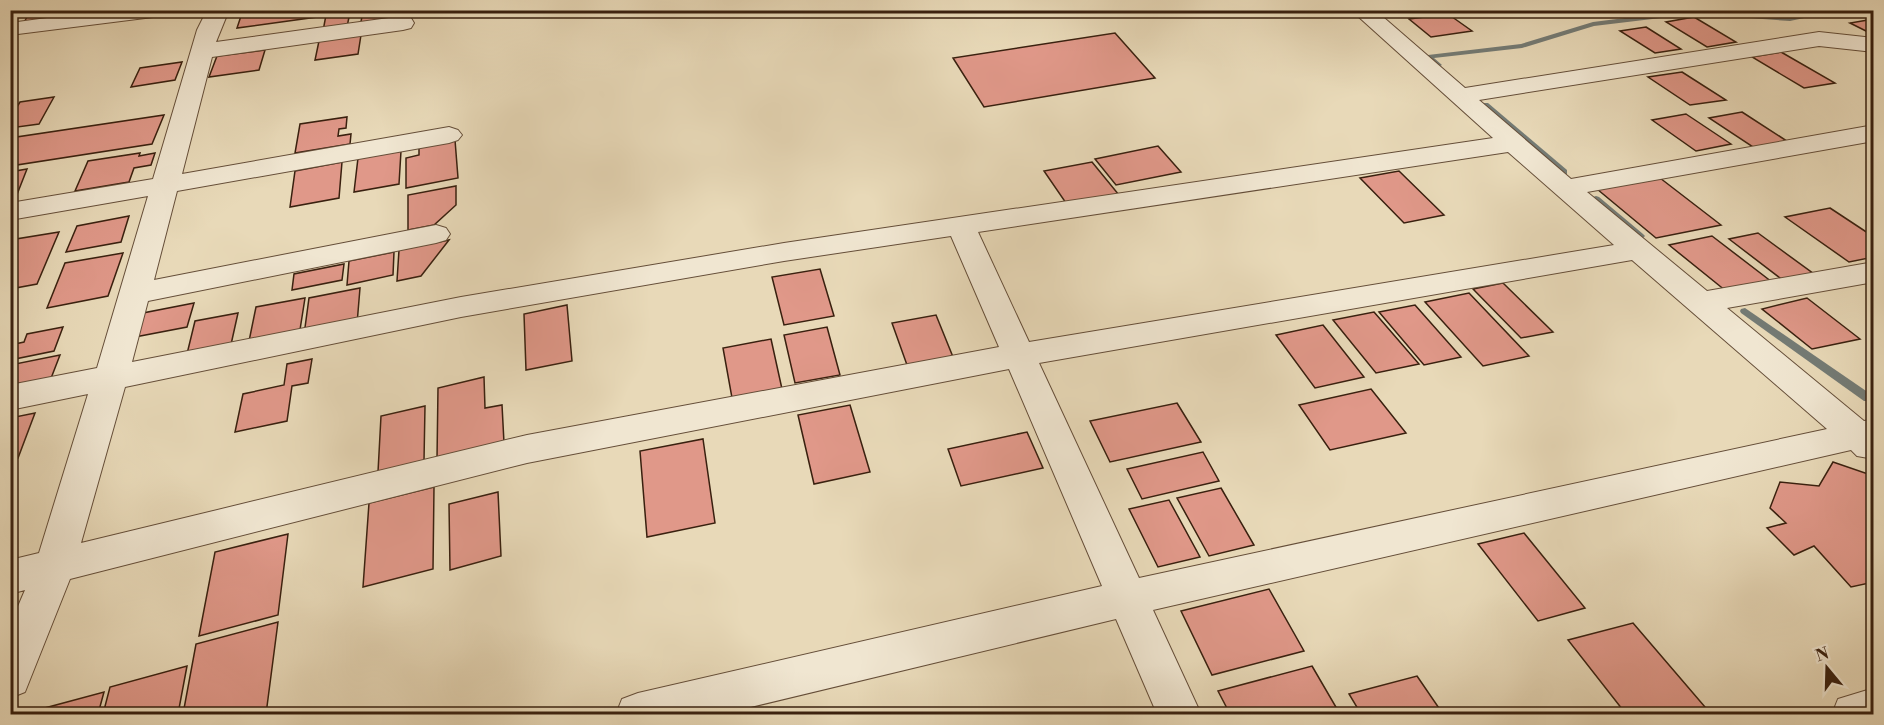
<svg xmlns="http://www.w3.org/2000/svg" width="1884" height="725" font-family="'Libre Bodoni',serif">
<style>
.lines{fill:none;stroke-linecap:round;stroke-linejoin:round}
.stream{fill:#747b75;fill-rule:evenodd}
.building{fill:#e09889;stroke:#39200f;stroke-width:1.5}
.street-casing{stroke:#654e39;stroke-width:2}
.street{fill:#f0e6d1;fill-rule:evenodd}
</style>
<rect width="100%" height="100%" fill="#e8d9b8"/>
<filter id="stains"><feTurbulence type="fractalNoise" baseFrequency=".00333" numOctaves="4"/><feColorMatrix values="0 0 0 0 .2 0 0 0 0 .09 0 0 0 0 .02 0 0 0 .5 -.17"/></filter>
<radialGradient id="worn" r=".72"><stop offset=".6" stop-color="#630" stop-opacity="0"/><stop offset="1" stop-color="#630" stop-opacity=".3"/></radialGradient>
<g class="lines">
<g class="stream">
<polygon points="1689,10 1790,17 1825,10 1842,10 1790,21 1694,14 1594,26 1522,48 1434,58 1442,65 1438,67 1424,57 1428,55 1521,44 1593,22"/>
<polygon points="1482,103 1488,103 1567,170 1567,174 1561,174 1482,107"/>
<polygon points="1596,196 1599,197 1643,234 1645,236 1643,238 1637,238 1593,201 1593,197"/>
<polygon points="1745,308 1872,395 1873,398 1872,401 1864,401 1741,313 1740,311 1741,309"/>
</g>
</g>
<g class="building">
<polygon points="31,10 58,10 52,21 22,26"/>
<polygon points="243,10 319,10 317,17 237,28"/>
<polygon points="394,10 393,22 360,27 363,11"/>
<polygon points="350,12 347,27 323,31 326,15"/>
<polygon points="1448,14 1472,31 1431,37 1409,19"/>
<polygon points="1694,17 1736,42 1707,47 1666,22"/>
<polygon points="1874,19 1874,35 1850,23"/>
<polygon points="1646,27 1681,49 1655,53 1620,31"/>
<polygon points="1115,33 1155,78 984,107 953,58"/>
<polygon points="361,35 358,54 315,60 319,41"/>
<polygon points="265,50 259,70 209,77 217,56"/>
<polygon points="1781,52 1835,83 1804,88 1752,57"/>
<polygon points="182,62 175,80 131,87 140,68"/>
<polygon points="1682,72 1726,100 1690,105 1648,77"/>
<polygon points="54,97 39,124 10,128 10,118 20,102"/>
<polygon points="1742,112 1790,143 1756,149 1709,118"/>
<polygon points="1686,114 1731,144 1696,151 1652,120"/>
<polygon points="164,115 152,144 10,166 10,138"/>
<polygon points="347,117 346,128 339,129 338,136 351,134 350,144 295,153 300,124"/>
<polygon points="455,140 458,178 406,188 406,158 419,155 419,146"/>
<polygon points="1158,146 1181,172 1116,185 1095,159"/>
<polygon points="401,151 399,184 354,192 358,158"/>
<polygon points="140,153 139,156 155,153 151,165 134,168 129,182 75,191 88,161"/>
<polygon points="342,162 339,198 290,207 295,171"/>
<polygon points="1092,162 1119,195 1068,206 1044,171"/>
<polygon points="27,169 14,202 10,203 10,172"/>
<polygon points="1399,171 1444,215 1404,223 1360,178"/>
<polygon points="1660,178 1721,225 1656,238 1597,189"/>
<polygon points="456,186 456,205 434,225 408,230 408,195"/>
<polygon points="1830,208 1874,237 1874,257 1849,262 1785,217"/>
<polygon points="129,216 121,242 66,252 77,226"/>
<polygon points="59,232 37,284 10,289 10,240"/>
<polygon points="1758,233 1814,274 1784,281 1729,239"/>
<polygon points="1712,236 1772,282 1726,291 1669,245"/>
<polygon points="449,240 421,276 397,281 399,250"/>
<polygon points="394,252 393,275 347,285 349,261"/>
<polygon points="123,253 108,296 47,308 65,263"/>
<polygon points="344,264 342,280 292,290 294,274"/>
<polygon points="820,269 834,316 784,325 772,277"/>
<polygon points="1503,283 1553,332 1521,338 1473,289"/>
<polygon points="360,288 357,324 304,335 309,298"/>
<polygon points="1469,293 1529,356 1483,366 1425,302"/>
<polygon points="305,298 299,336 248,346 256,307"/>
<polygon points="1807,298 1860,339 1812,349 1762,309"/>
<polygon points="194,303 187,327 135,337 143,313"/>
<polygon points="567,305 572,361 526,370 524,314"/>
<polygon points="1415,305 1461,357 1424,365 1379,312"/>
<polygon points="1374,312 1419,364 1376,373 1333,320"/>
<polygon points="238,313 230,349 186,358 195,321"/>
<polygon points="936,315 953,357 907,365 892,323"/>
<polygon points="1323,325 1364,377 1315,388 1276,335"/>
<polygon points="63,327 54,351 10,360 10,345 24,342 27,334"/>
<polygon points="827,327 840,375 795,383 784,335"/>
<polygon points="771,339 782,389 732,398 723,348"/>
<polygon points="60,355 48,386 10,394 10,365"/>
<polygon points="312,359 308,383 292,386 287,421 235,432 243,394 284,385 287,364"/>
<polygon points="484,377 485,408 502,405 504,443 437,459 438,388"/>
<polygon points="1371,389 1406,433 1330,450 1299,405"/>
<polygon points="1177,403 1201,442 1110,462 1090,421"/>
<polygon points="850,405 870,472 814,484 798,415"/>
<polygon points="425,406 424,461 378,472 381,416"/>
<polygon points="35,413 18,458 10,460 10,418"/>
<polygon points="1027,432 1043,468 961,486 948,449"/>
<polygon points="703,439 715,523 647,537 640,451"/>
<polygon points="1203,452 1219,481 1142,499 1127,469"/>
<polygon points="1833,462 1871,475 1871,501 1874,503 1874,582 1851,587 1814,546 1794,555 1767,528 1786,523 1770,508 1780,482 1819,486"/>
<polygon points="434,487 433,569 363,587 369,503"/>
<polygon points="1221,488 1254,545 1209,556 1177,498"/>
<polygon points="498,492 501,556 450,570 449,504"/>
<polygon points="1169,500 1200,557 1158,567 1129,509"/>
<polygon points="1524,533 1585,608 1538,621 1478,544"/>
<polygon points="288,534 278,615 199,636 215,552"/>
<polygon points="1269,589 1304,651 1212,675 1181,611"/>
<polygon points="278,622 266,714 183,714 196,644"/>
<polygon points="1633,623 1711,714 1626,714 1568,640"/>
<polygon points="187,666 178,714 103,714 110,687"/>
<polygon points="1312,666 1340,714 1230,714 1218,691"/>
<polygon points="1417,676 1443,714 1361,714 1349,694"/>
<polygon points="104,692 98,714 29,714 30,712"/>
</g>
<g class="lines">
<defs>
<g id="street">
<polygon points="106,10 171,10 169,15 161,16 10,35 10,23"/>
<path d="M207 10H229L216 42 403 16 411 18 414 23 411 28 403 30 212 57 182 174 449 127 458 130 462 135 458 140 449 143 177 191 154 280 436 225 446 228 450 234 446 240 436 243 148 301 132 362 461 297 784 243 1493 138 1351 10H1375L1465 88 1819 32 1874 38V52L1819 46 1479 100 1571 179 1874 125V141L1587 192 1707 291 1874 262V282L1727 308 1864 421 1874 419V459L1857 456 1851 450 1153 610 1201 714H1157L1116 619 722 714H616L622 699 638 693 1102 586 1009 369 527 463 70 579 25 692 10 698V625L25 590 10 594V560L39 553 88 394 10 410V385L97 368 148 196 10 220V203L153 179 197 30ZM1508 152 1614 245 1029 342 978 232ZM951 236 999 347 527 435 81 543 125 387 461 317 784 261ZM1632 260 1827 429 1139 578 1039 363Z"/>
<polygon points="1874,688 1874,714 1832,714 1838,699"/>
</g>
</defs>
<use href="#street" class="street-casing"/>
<use href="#street" class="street"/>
</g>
<rect width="1884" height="725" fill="none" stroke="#e8d9b8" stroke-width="36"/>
<rect x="12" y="12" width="1860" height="701" fill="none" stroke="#39200f" stroke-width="3"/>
<rect x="18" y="18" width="1848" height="689" fill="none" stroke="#39200f" stroke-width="1.5"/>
<g transform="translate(1827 668) rotate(341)" stroke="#f0e6d1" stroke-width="4.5" paint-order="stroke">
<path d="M0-4.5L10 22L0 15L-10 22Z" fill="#39200f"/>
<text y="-9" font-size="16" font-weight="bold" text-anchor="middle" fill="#39200f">N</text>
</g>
<rect width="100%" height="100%" filter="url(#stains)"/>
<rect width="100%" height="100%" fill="url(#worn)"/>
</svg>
